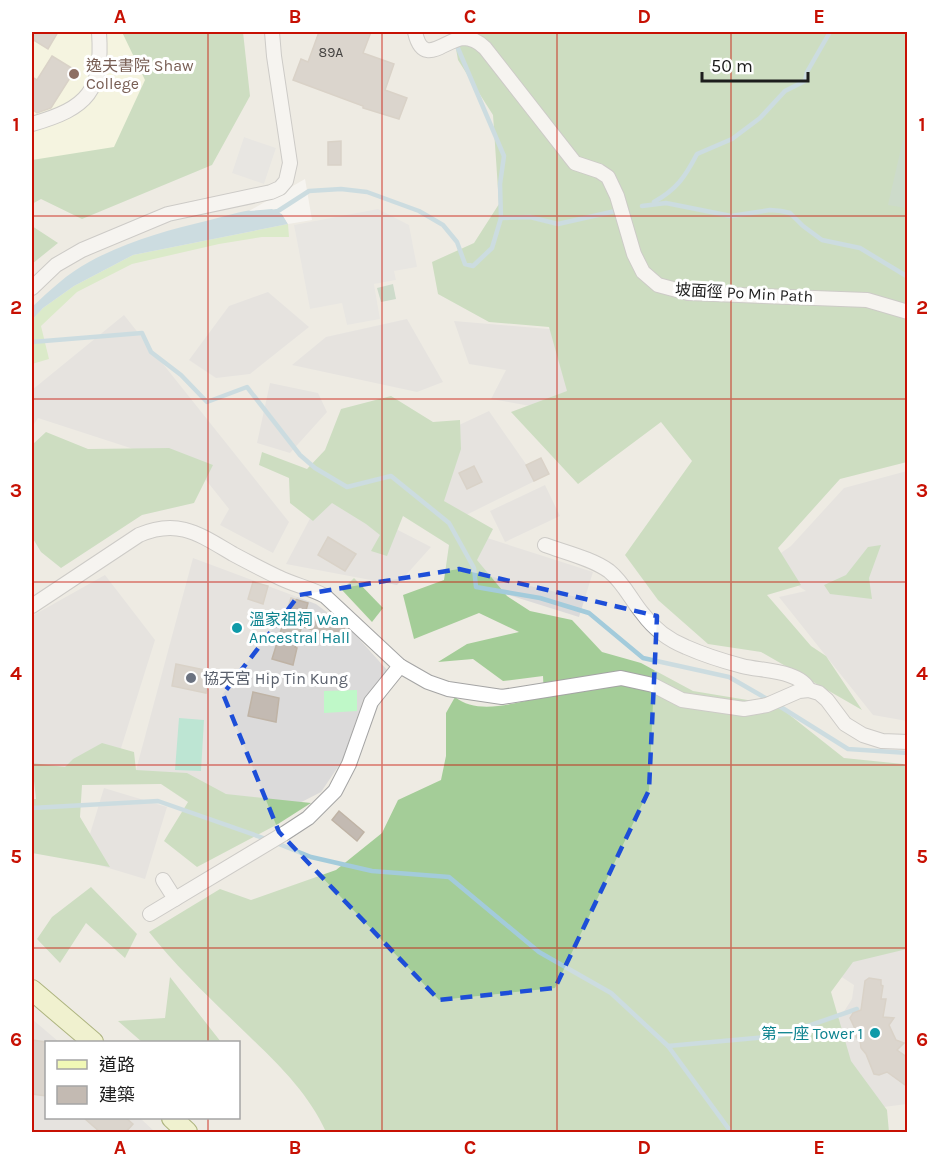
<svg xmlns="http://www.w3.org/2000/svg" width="939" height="1164" font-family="Karla,'Noto Sans TC',sans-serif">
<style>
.residential{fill:#dbdada}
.education{fill:#fcffdb}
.grass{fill:#c4e8a9}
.forest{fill:#a4cd98}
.cemetery{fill:#a4c7ac}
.park{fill:#bff8c8}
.pitch{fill:#81ddbf}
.parking{fill:#e1e1e1}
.water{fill:#a3cbdb}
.pier{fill:#fff}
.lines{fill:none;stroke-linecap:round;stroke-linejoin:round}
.stream{stroke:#a3cbdb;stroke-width:4.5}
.building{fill:#c3bab2;stroke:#bfb3a5;stroke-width:1.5}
.street-casing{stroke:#a4a4a4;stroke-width:16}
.secondary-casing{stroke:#5f7206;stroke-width:22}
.street{stroke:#fff;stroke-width:14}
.secondary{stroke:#f1f8b6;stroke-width:20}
.marked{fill:none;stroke:#1d4ed8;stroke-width:4.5;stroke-dasharray:12 8;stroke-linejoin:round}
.grid{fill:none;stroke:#c71003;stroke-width:1.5;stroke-opacity:0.55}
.education-dot{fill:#8d6e63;stroke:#fff;stroke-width:2}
.culture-dot{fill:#0f9aa8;stroke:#fff;stroke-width:2}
.worship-dot{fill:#6b7280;stroke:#fff;stroke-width:2}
.labels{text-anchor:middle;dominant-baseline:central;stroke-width:6;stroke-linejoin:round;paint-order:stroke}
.number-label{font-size:14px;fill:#464442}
.education-label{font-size:16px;fill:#785e54;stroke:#fff;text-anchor:start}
.street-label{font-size:16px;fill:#1d1d1d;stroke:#fff}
.culture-label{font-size:16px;fill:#0d838f;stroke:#fff;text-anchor:start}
.worship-label{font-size:16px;fill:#5b616d;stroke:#fff;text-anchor:start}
.neatline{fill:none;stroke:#c71003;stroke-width:2}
.grid-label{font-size:20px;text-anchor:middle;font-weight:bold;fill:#c71003}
</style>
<rect width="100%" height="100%" fill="#eeebe3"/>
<g class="residential">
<polygon points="268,292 309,327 250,374 216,378 189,360 229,306"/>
<polygon points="124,315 289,522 273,553 220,525 229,509 198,470 38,418 32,427 32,390"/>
<polygon points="407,319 443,382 417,392 292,365 326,337"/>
<polygon points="454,321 572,331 570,413 491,399 506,370 469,364"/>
<polygon points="270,383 318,393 327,412 290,453 257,443"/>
<polygon points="489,411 537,480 458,519 434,488 427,440"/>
<polygon points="907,471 907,721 873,715 779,597 806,591 765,564 791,546 844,488"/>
<polygon points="545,485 560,516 505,542 490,511"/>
<polygon points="324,492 431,547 397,585 286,564"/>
<polygon points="475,534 593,572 579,617 461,580"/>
<polygon points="193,558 316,604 352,631 387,670 363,700 342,761 321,792 286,810 136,770"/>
<polygon points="105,575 155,640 117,761 65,778 32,775 32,616"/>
<polygon points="104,788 167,807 145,879 82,860"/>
<polygon points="858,912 907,931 907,1104 868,1109 830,1033 852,999 854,985 837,974"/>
<polygon points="32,1019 59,1042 46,1042 46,1118 140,1118 155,1132 32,1132"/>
</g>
<polygon class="education" points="32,32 169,32 135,166 32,194"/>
<polygon class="grass" points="288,224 289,237 262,237 219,244 132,264 77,292 41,326 49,359 32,364 32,320 43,308 74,286 133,255"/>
<g class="forest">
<polygon points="122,32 243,32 250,96 212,165 82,219 41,199 32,204 32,160 114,147 145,80"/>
<polygon points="453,32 907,32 907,462 840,479 778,548 801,585 767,595 811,646 826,656 862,710 761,652 708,644 658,600 625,555 692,461 661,422 578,484 511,412 567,391 549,327 489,322 438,294 432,262 474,243 499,204 493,115 458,60"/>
<polygon points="32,226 58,243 32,264"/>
<path d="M391 396 433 422 460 420 461 449 444 501 493 529 477 560 507 596 530 611 572 620 602 652 641 663 693 691 777 705 844 758 903 764 907 767V949L853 962 831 992 851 1061 887 1110 889 1132H326C309 1094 279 1065 249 1036 214 1002 179 970 149 932L220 889 251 900 336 870 382 833 398 800 441 780 446 756V713L455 697C478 716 517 702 544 697L543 676 503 681 473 659 438 662 467 644 519 632 479 613 414 639 403 595 444 580 449 545 403 516 387 556 371 551 380 535 366 524 332 503 313 521 290 503 289 478 259 465 262 452 307 469 325 450 341 409Z"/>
<polygon points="46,432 88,449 169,448 213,465 194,503 142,515 61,568 41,552 32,537 32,445"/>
<polygon points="881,545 869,578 872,599 830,594 824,585 846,575 868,547"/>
<polygon points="354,578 383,608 372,622 342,590"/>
<polygon points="102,743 134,752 136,770 187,773 226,794 311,803 278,824 197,867 164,841 188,802 161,784 82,785 80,817 110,867 32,853 32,799 36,799 32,763 65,767 73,759"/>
<polygon points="91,887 137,934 125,958 86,923 60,963 37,939 52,917"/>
<polygon points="170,977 221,1042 142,1042 118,1021 165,1018"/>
</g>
<g class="cemetery">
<polygon points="903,140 907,140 907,208 888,205"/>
<polygon points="393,284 396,299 381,302 377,288"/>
</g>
<polygon class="park" points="357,690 357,711 324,713 324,691"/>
<polygon class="pitch" points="179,718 204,720 201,771 175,770"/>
<g class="parking">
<polygon points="244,137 276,148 264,184 232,173"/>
<polygon points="378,209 409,225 417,267 394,271 396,280 374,284 380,319 347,325 342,303 310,309 294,225"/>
</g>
<path class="water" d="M272 209 282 214 288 224 133 255 74 286 43 308 32 320V307C49 291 68 273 89 262 127 241 168 230 210 220 230 215 251 208 272 209Z"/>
<polygon class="pier" points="305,179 312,220 288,224 282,214 272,209 249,211"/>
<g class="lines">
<g class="stream">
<path d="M654 202C677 189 685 177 697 154L732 139 760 118 785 91 805 81 807 72 830 32"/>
<polyline points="642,206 666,203 731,216 770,210 781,211 790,213 803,226 822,240 860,248 908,277"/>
<polyline points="272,212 278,211 309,191 341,189 367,192 419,211 443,225 457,242 465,264 473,266 492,248 501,218 500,184 504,156 451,32"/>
<polyline points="501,218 530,217 558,224 620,210"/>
<polyline points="32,342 142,333 151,352 181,375 207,402 247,387 300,455 315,468 347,487 391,476 449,523 474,568 476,587 540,598 589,613 643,658 729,677 769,700"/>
<polyline points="776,704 848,749 908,753"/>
<polyline points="32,808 158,801 266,839"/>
<polyline points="274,842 311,857 372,871 449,877 539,952 611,993 668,1046 731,1132"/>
<polyline points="668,1046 779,1036 857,1009"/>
</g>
</g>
<g class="building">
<polygon points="32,32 58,32 48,49 32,39"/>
<polygon points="319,32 371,32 363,53 394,64 385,90 407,98 399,119 363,108 363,106 293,80 301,59 308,62"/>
<polygon points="52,56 75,70 51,108 37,113 32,109 32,77 37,80"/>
<polygon points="341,141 341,165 328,165 328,142"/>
<polygon points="541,458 549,474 534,481 526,465"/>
<polygon points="474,466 482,482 467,489 459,473"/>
<polygon points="328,537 356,554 345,571 318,555"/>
<polygon points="253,582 268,586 263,604 248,599"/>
<polygon points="291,598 308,603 305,614 345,627 340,640 302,626 295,647 297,648 293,665 272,659"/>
<polygon points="176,664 210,671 206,693 172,686"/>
<polygon points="253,692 279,698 276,722 248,716"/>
<polygon points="339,811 364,832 357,841 332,820"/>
<polygon points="869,978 881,980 881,985 883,986 881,999 886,999 883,1017 894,1018 889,1025 896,1040 904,1043 897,1050 908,1058 908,1087 887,1072 879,1075 874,1074 866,1054 861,1048 860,1041 856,1037 856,1031 850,1018 853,1013 861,1010 865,981"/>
<polygon points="32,1040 46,1042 46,1096 32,1094"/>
<polygon points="84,1118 126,1118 133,1124 126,1132 100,1132"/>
</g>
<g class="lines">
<defs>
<g id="street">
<path d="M415 32C423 68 444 40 463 38 472 38 479 42 485 48L575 163 599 171 608 177 617 196 634 254 643 272 658 285 688 293 867 300 908 312"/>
<path d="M32 124C88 108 103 91 99 32"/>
<polyline points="32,288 56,265 82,250 168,214 271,192 280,188 286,181 290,163 274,56 272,32"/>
<path d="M545 545C564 552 593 559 609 571 624 583 631 600 643 614 654 629 669 640 686 647 704 655 723 661 742 666 761 671 800 670 809 690"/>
<path d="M32 606 139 535C178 518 199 534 233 554 248 562 263 570 278 577 294 585 310 588 325 596L400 666 428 682 448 689 502 697 621 678 653 685 682 700 744 709 767 705 799 691 809 690 819 693 827 700 845 724 863 735 882 741 908 742"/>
<polyline points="163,880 175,899"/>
<polyline points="150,914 285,833 308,818 335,791 349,764 371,702 400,666"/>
</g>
<g id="secondary">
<polyline points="32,990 93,1042"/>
<polyline points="172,1118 187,1132"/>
</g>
</defs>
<use href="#street" class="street-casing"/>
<use href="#secondary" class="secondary-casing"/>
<use href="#street" class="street"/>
<use href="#secondary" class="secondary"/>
</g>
<path d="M0 0H939V1164H0ZM459 569 657 616 649 790 555 988 439 1000 279 832 223 694 299 595Z" fill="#eeebe3" fill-opacity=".55" fill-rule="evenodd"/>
<path class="marked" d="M459 569 657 616 649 790 555 988 439 1000 279 832 223 694 299 595Z"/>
<path class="grid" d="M208 32V1042M382 32V1132M557 32V1132M731 32V1132M32 216H908M32 399H908M32 582H908M32 765H908M32 948H908M208 1118V1132"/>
<circle class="education-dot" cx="74" cy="74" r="6"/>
<g class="culture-dot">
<circle cx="237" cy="628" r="6"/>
<circle cx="875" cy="1033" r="6"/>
</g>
<circle class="worship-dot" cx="191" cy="678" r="6"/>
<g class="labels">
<g class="number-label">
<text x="331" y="52">89A</text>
</g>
<g class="education-label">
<text x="86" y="65">逸夫書院 Shaw<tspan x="86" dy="18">College</tspan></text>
</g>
<g class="street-label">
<text transform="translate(744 293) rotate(3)">坡面徑 Po Min Path</text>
</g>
<g class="culture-label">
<text x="249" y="619">溫家祖祠 Wan<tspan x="249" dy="18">Ancestral Hall</tspan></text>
<text x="863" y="1033" text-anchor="end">第一座 Tower 1</text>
</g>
<g class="worship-label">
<text x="203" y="678">協天宮 Hip Tin Kung</text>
</g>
</g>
<rect width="939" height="1164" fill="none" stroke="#ffffff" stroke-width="66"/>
<rect x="45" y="1041" width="195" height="78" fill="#ffffff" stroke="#a5a5a5" stroke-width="1.5"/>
<rect x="57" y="1060" width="30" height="9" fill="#f1f8b6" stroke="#a5a5a5" stroke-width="1.5"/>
<text x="99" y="1071" font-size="18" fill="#1d1d1d">道路</text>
<rect x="57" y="1086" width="30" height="18" fill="#c3bab2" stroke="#a5a5a5" stroke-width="1.5"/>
<text x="99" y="1101" font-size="18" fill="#1d1d1d">建築</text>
<path d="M702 72v9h106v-9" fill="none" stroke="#1d1d1d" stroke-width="3"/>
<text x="711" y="72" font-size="18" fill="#1d1d1d" stroke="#ffffff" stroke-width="4.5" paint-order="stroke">50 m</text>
<rect x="33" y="33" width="873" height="1098" class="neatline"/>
<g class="grid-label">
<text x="120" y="23">A</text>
<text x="295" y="23">B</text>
<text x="470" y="23">C</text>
<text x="644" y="23">D</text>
<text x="819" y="23">E</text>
<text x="16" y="131">1</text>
<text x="922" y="131">1</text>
<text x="16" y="314">2</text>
<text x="922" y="314">2</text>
<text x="16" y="497">3</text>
<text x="922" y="497">3</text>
<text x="16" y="680">4</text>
<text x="922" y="680">4</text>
<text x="16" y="863">5</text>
<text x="922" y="863">5</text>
<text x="16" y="1046">6</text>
<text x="922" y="1046">6</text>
<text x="120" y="1154">A</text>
<text x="295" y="1154">B</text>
<text x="470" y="1154">C</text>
<text x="644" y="1154">D</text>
<text x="819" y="1154">E</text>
</g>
</svg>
